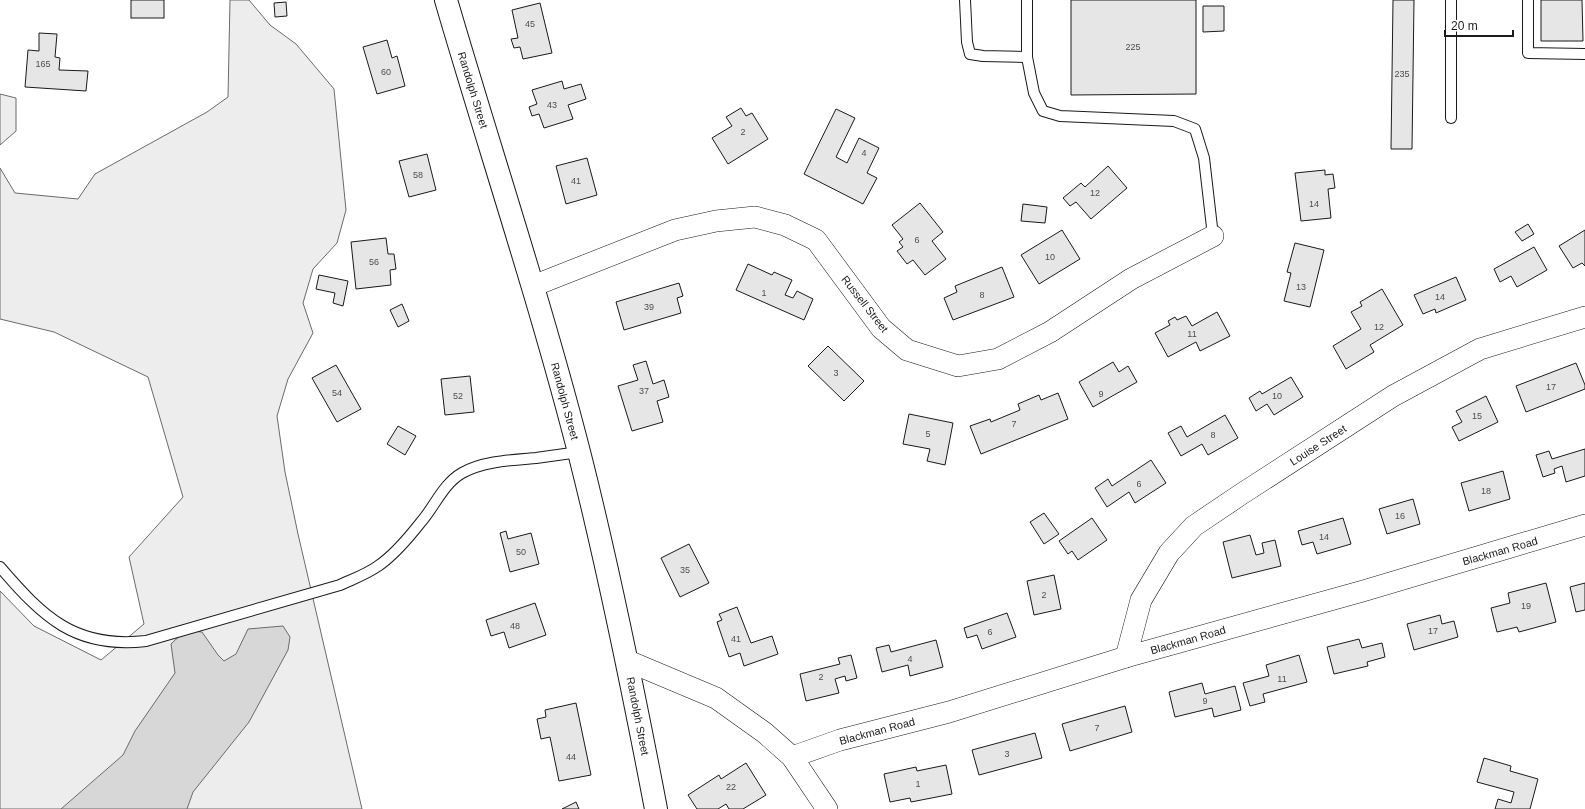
<svg xmlns="http://www.w3.org/2000/svg" width="1585" height="809" font-family="Helvetica,sans-serif">
<style>
.built{fill:#ededed;stroke:#6a6a6a}
.water{fill:#d7d7d7;stroke:#6a6a6a}
.building{fill:#e6e6e6;stroke:#1a1a1a}
.lines{fill:none;stroke-linecap:round;stroke-linejoin:round}
.service-casing{stroke:#1a1a1a;stroke-width:12}
.minor-casing{stroke:#1a1a1a;stroke-width:22}
.secondary-casing{stroke:#1a1a1a;stroke-width:24}
.service{stroke:#fff;stroke-width:10}
.minor{stroke:#fff;stroke-width:21}
.secondary{stroke:#fff;stroke-width:22}
.labels{text-anchor:middle;dominant-baseline:central;stroke-width:3;stroke-linejoin:round;paint-order:stroke}
.number-label{font-size:9px;fill:#4d4d4d}
.street-label{font-size:11px;fill:#1a1a1a;stroke:#fff}
</style>
<rect width="100%" height="100%" fill="#fff"/>
<g class="built">
<polygon points="230,0 249,0 270,25 296,44 334,89 346,210 337,243 313,269 303,303 313,333 288,379 277,416 285,472 298,534 362,809 0,809 0,591 34,626 101,660 144,624 129,557 183,497 148,377 54,332 0,319 0,168 15,193 78,199 95,174 207,112 228,97"/>
<polygon points="0,94 16,98 16,131 0,145"/>
</g>
<path class="water" d="M283 626 290 637 288 650 249 722 193 792 187 809H61L123 755 135 731 175 673 171 644C182 633 187 630 202 632L218 655 224 661 236 654 248 629Z"/>
<g class="building">
<rect x="131" y="0" width="33" height="18"/>
<polygon points="1071,0 1196,0 1196,94 1071,95"/>
<polygon points="1393,0 1414,0 1412,149 1391,149"/>
<polygon points="1541,0 1582,0 1583,41 1541,41"/>
<polygon points="286,2 287,16 275,17 274,3"/>
<polygon points="540,3 552,53 523,59 520,47 514,48 511,39 518,38 512,10"/>
<polygon points="1203,6 1224,6 1224,31 1203,32"/>
<polygon points="39,33 57,34 55,57 60,58 59,70 88,71 86,91 25,87 28,50 39,51"/>
<polygon points="387,40 392,58 397,56 405,86 377,94 363,47"/>
<polygon points="562,81 564,89 581,84 586,99 568,105 573,119 544,128 539,114 532,116 529,107 537,104 532,90"/>
<polygon points="741,108 746,116 752,113 768,139 728,164 712,138 732,126 726,117"/>
<polygon points="836,109 855,118 836,157 847,163 859,138 879,148 867,173 877,178 863,204 804,174"/>
<polygon points="427,154 436,190 409,197 399,161"/>
<polygon points="587,158 597,195 566,204 556,166"/>
<polygon points="1108,166 1127,188 1091,219 1076,202 1070,206 1063,198 1081,183 1085,187"/>
<polygon points="1325,170 1325,175 1333,174 1335,188 1328,189 1331,218 1301,221 1295,173"/>
<polygon points="920,203 943,232 932,241 946,259 925,275 913,260 907,264 897,251 903,247 899,242 903,239 892,225"/>
<polygon points="1023,204 1047,207 1045,223 1021,221"/>
<polygon points="1528,224 1534,234 1522,241 1515,232"/>
<polygon points="1062,230 1080,259 1039,284 1021,255"/>
<polygon points="1585,230 1585,266 1582,263 1573,268 1559,246"/>
<polygon points="386,238 388,254 394,254 396,269 390,270 391,285 356,289 351,242"/>
<polygon points="1295,243 1324,250 1310,307 1284,301 1291,273 1287,272"/>
<polygon points="1534,247 1547,270 1517,287 1511,276 1500,282 1494,269"/>
<polygon points="748,264 772,275 774,272 792,280 785,295 793,298 797,291 813,299 804,320 736,290"/>
<polygon points="1002,267 1014,297 953,320 944,298 957,292 955,286"/>
<polygon points="319,275 348,281 343,306 333,303 335,293 316,289"/>
<polygon points="1456,277 1466,300 1436,313 1435,309 1423,314 1414,295"/>
<polygon points="679,283 683,296 677,298 681,313 624,330 616,302"/>
<polygon points="1382,289 1403,325 1370,345 1374,352 1346,369 1333,346 1361,329 1351,312 1362,306 1360,302"/>
<polygon points="402,304 409,321 398,327 390,310"/>
<polygon points="1217,312 1230,336 1200,351 1196,342 1168,357 1155,333 1170,325 1168,321 1175,317 1177,320 1186,316 1192,326"/>
<polygon points="828,346 864,381 844,401 808,366"/>
<polygon points="646,361 653,384 664,380 669,397 657,401 663,422 632,431 618,386 638,380 633,365"/>
<polygon points="1113,362 1119,372 1128,366 1137,382 1093,407 1079,382"/>
<polygon points="1576,363 1585,385 1585,389 1526,412 1516,386"/>
<polygon points="336,365 361,409 337,422 312,378"/>
<polygon points="470,376 474,412 445,415 441,379"/>
<polygon points="1291,377 1303,397 1274,415 1267,404 1256,411 1249,398 1260,391 1262,394"/>
<polygon points="1058,393 1068,419 981,454 970,426 990,419 991,422 1020,410 1018,404 1039,395 1041,400"/>
<polygon points="1486,396 1498,422 1459,441 1452,427 1462,422 1456,411"/>
<polygon points="909,414 953,423 945,465 927,461 930,449 903,444"/>
<polygon points="1225,415 1238,438 1208,455 1202,444 1181,456 1168,433 1181,426 1187,437"/>
<polygon points="398,426 416,436 405,455 387,444"/>
<polygon points="1585,449 1585,476 1566,482 1562,466 1554,469 1555,473 1543,477 1536,455 1549,451 1552,459"/>
<polygon points="1151,460 1166,483 1135,503 1129,492 1107,507 1095,488 1108,479 1112,486"/>
<polygon points="1503,471 1510,499 1469,511 1461,483"/>
<polygon points="1413,499 1420,524 1387,534 1379,509"/>
<polygon points="1044,513 1059,534 1044,544 1030,522"/>
<polygon points="1092,518 1107,540 1078,560 1072,551 1068,554 1059,541"/>
<polygon points="1343,518 1351,544 1317,554 1313,542 1302,545 1298,531"/>
<polygon points="506,531 508,539 531,533 539,564 510,572 500,533"/>
<polygon points="1250,535 1256,555 1264,553 1262,543 1275,540 1281,566 1232,578 1223,542"/>
<polygon points="689,544 709,583 680,597 661,558"/>
<polygon points="1054,575 1061,609 1034,615 1027,581"/>
<polygon points="1546,583 1556,622 1519,632 1517,627 1497,632 1491,608 1510,603 1508,593"/>
<polygon points="1585,583 1585,610 1576,612 1570,587"/>
<polygon points="535,603 546,635 509,648 504,632 491,636 486,620"/>
<polygon points="737,607 751,643 772,636 778,654 744,666 740,653 729,657 717,622 722,620 719,614"/>
<polygon points="1007,613 1016,637 982,649 977,635 967,638 964,628"/>
<polygon points="1440,615 1442,624 1454,621 1458,637 1414,650 1407,624"/>
<polygon points="1359,639 1362,648 1382,643 1385,657 1367,662 1368,666 1334,674 1327,647"/>
<polygon points="936,640 943,667 910,676 908,665 882,672 876,648 889,645 891,652"/>
<polygon points="851,655 857,678 846,681 845,676 835,679 839,693 806,701 800,674 840,664 838,658"/>
<polygon points="1299,655 1307,682 1263,694 1265,702 1250,706 1243,683 1269,676 1266,665"/>
<polygon points="1202,683 1205,694 1235,686 1241,710 1214,717 1212,708 1175,717 1169,692"/>
<polygon points="576,703 591,775 559,781 550,737 541,739 537,719 546,717 545,710"/>
<polygon points="1125,706 1132,732 1070,751 1062,724"/>
<polygon points="1035,733 1042,758 979,775 972,750"/>
<polygon points="1484,758 1511,766 1510,771 1538,779 1530,809 1495,809 1498,799 1511,803 1514,792 1477,782"/>
<polygon points="746,763 766,795 743,809 729,809 726,804 718,809 697,809 688,795 719,775 721,779"/>
<polygon points="946,765 952,794 911,802 910,798 890,802 884,774 916,767 917,771"/>
<polygon points="576,802 579,809 562,809"/>
</g>
<g class="lines">
<defs>
<g id="service">
<polyline points="965,0 967,42 970,54 983,56 1027,57 1027,0"/>
<polyline points="1451,0 1451,118"/>
<polyline points="1528,0 1528,53 1585,54"/>
<polyline points="1027,57 1034,93 1043,111 1060,116 1174,121 1195,129 1204,158 1213,236"/>
<path d="M0 567C43 617 75 649 146 641L340 585C353 579 367 574 378 566 393 556 410 536 421 522 435 506 443 484 462 473 483 461 513 460 536 458 551 456 565 454 579 452"/>
</g>
<g id="minor">
<polyline points="533,286 675,230 716,221 755,217 785,225 816,240 881,328 907,350 958,366 998,359 1050,332 1131,279 1213,236"/>
<polyline points="1126,657 1141,600 1169,553 1194,526 1243,493 1393,396 1480,349 1585,317"/>
<polyline points="628,661 716,698 765,733 792,757 827,809"/>
<polyline points="792,757 840,740 949,712 1126,657 1363,591 1585,525"/>
</g>
<path id="secondary" d="M446 0C490 151 540 300 579 452 609 570 633 689 656 809"/>
</defs>
<use href="#service" class="service-casing"/>
<use href="#minor" class="minor-casing"/>
<use href="#secondary" class="secondary-casing"/>
<use href="#service" class="service"/>
<use href="#minor" class="minor"/>
<use href="#secondary" class="secondary"/>
</g>
<g class="labels">
<g class="number-label">
<text x="530" y="24">45</text>
<text x="1133" y="47">225</text>
<text x="43" y="64">165</text>
<text x="386" y="72">60</text>
<text x="1402" y="74">235</text>
<text x="552" y="105">43</text>
<text x="743" y="132">2</text>
<text x="864" y="153">4</text>
<text x="418" y="175">58</text>
<text x="576" y="181">41</text>
<text x="1095" y="193">12</text>
<text x="1314" y="204">14</text>
<text x="917" y="240">6</text>
<text x="1050" y="257">10</text>
<text x="374" y="262">56</text>
<text x="1301" y="287">13</text>
<text x="764" y="293">1</text>
<text x="982" y="295">8</text>
<text x="1440" y="297">14</text>
<text x="649" y="307">39</text>
<text x="1379" y="327">12</text>
<text x="1192" y="334">11</text>
<text x="836" y="373">3</text>
<text x="1551" y="387">17</text>
<text x="644" y="391">37</text>
<text x="337" y="393">54</text>
<text x="1101" y="394">9</text>
<text x="458" y="396">52</text>
<text x="1277" y="396">10</text>
<text x="1477" y="416">15</text>
<text x="1014" y="424">7</text>
<text x="928" y="434">5</text>
<text x="1213" y="435">8</text>
<text x="1139" y="484">6</text>
<text x="1486" y="491">18</text>
<text x="1400" y="516">16</text>
<text x="1324" y="537">14</text>
<text x="521" y="552">50</text>
<text x="685" y="570">35</text>
<text x="1044" y="595">2</text>
<text x="1526" y="606">19</text>
<text x="515" y="626">48</text>
<text x="1433" y="631">17</text>
<text x="990" y="632">6</text>
<text x="736" y="639">41</text>
<text x="910" y="659">4</text>
<text x="821" y="677">2</text>
<text x="1282" y="679">11</text>
<text x="1205" y="701">9</text>
<text x="1097" y="728">7</text>
<text x="1007" y="754">3</text>
<text x="571" y="757">44</text>
<text x="918" y="784">1</text>
<text x="731" y="787">22</text>
</g>
<g class="street-label">
<text transform="translate(473 90) rotate(73)">Randolph Street</text>
<text transform="translate(865 304) rotate(52)">Russell Street</text>
<text transform="translate(565 401) rotate(75)">Randolph Street</text>
<text transform="translate(1318 445) rotate(-33)">Louise Street</text>
<text transform="translate(1500 551) rotate(-16)">Blackman Road</text>
<text transform="translate(1188 640) rotate(-16)">Blackman Road</text>
<text transform="translate(638 716) rotate(79)">Randolph Street</text>
<text transform="translate(877 731) rotate(-15)">Blackman Road</text>
</g>
</g>
<path d="M1445 30v6h68v-6" fill="none" stroke="#1a1a1a" stroke-width="2"/>
<text x="1451" y="30" font-size="12" fill="#1a1a1a" stroke="#ffffff" stroke-width="3" paint-order="stroke">20 m</text>
</svg>
